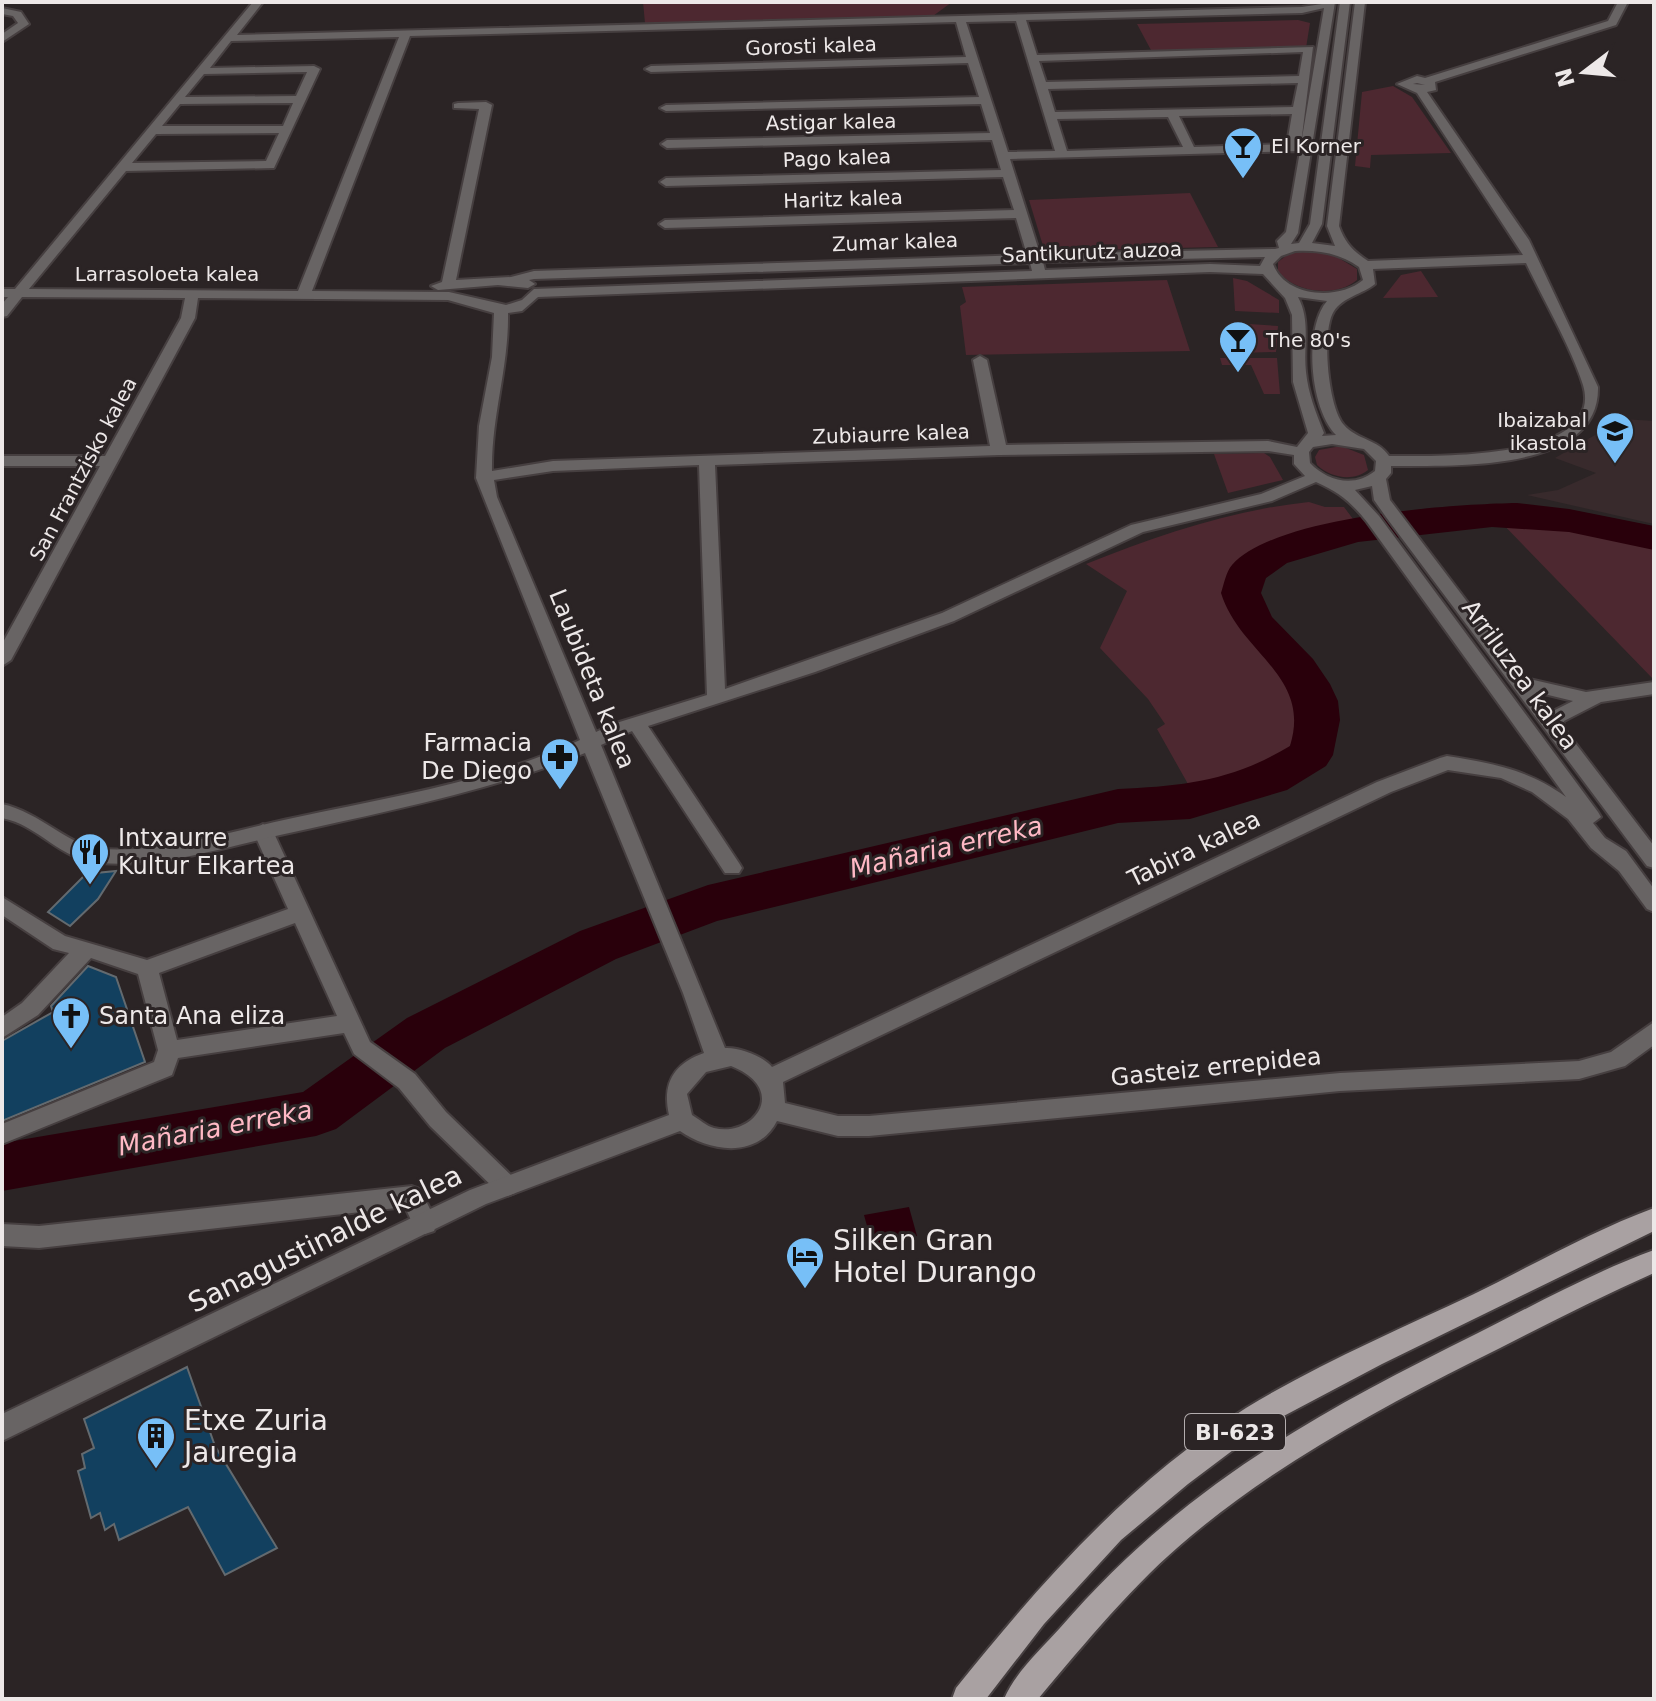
<svg xmlns="http://www.w3.org/2000/svg" width="1656" height="1701" font-family="'DejaVu Sans',sans-serif">
<style>
.built{fill:#382a2c}
.green{fill:#4d2830}
.water{fill:#29000b}
.lines{fill:none;stroke-linecap:round;stroke-linejoin:round}
.river{fill:#29000b;fill-rule:evenodd}
.building{fill:#12405f;stroke:#636a6f;stroke-width:2}
.pedestrian-casing{stroke:#463f40;stroke-width:4}
.minor-casing{stroke:#463f40;stroke-width:4}
.primary-casing{stroke:#463f40;stroke-width:4}
.pedestrian{fill:#686464;fill-rule:evenodd}
.minor{fill:#686464;fill-rule:evenodd}
.primary{fill:#a9a1a2;fill-rule:evenodd}
.labels{text-anchor:middle;dominant-baseline:central;stroke-width:6;stroke-linejoin:round;paint-order:stroke}
.far-street-label{font-size:20px;fill:#ede8e8;stroke:#2b2425}
.far-poi-label{font-size:20px;fill:#ede8e8;stroke:#2b2425;text-anchor:start}
.shield{fill:#2b2425;stroke:#b3adae;stroke-width:2}
.shield-label{font-size:22px;font-weight:bold;fill:#ede8e8}
.street-label{font-size:24px;fill:#ede8e8;stroke:#2b2425}
.poi-label{font-size:24px;fill:#ede8e8;stroke:#2b2425;text-anchor:start}
.water-label{font-size:26px;font-style:italic;fill:#ffb9c5;stroke:#2b2425}
.near-street-label{font-size:28px;fill:#ede8e8;stroke:#2b2425}
.near-poi-label{font-size:28px;fill:#ede8e8;stroke:#2b2425;text-anchor:start}
</style>
<rect width="100%" height="100%" fill="#2b2425"/>
<polygon class="built" points="1623,419 1654,421 1654,524 1527,495 1558,490 1596,473 1555,458"/>
<g class="green">
<polygon points="643,2 952,2 933,16 645,23"/>
<polygon points="1298,20 1310,23 1306,48 1152,52 1137,24"/>
<polygon points="1393,86 1412,97 1451,153 1371,155 1370,168 1355,166 1362,92"/>
<polygon points="1190,193 1218,247 1048,251 1044,249 1029,200"/>
<path d="M1303 251 1332 254 1357 269V280C1336 298 1294 293 1278 271V262L1287 255Z"/>
<polygon points="1421,271 1438,297 1383,298 1401,275"/>
<polygon points="1233,278 1247,281 1279,300 1279,313 1235,311"/>
<polygon points="1167,280 1190,351 966,355 960,306 966,302 962,287"/>
<polygon points="1234,323 1278,326 1276,352 1237,353"/>
<polygon points="1220,358 1277,358 1280,394 1264,394 1251,365 1222,365"/>
<path d="M1341 446 1364 455 1368 470C1353 482 1331 478 1317 465L1315 457 1319 450Z"/>
<polygon points="1264,453 1270,457 1283,480 1228,493 1214,454"/>
<path d="M1309 502 1325 507H1344L1356 523C1312 530 1192 548 1240 618 1259 645 1286 667 1301 696 1304 766 1249 787 1188 784L1157 729 1165 724 1148 699 1100 648 1127 591 1086 564C1159 535 1231 510 1309 502Z"/>
<polygon points="1495,516 1571,519 1654,540 1654,680"/>
</g>
<polygon class="water" points="909,1207 917,1236 872,1244 864,1215"/>
<g class="lines">
<path class="river" d="M1517 503 1569 509 1654 526V550L1569 532 1492 527 1358 542 1287 563 1266 578 1261 593 1272 617 1313 659 1330 684 1338 701 1340 720 1333 755 1326 766 1287 790 1190 819 1118 823 717 921 616 959 445 1048 336 1129 316 1136 2 1191V1143L303 1092 407 1018 580 931 708 885 1118 789C1184 786 1232 781 1290 746 1312 675 1240 654 1221 593 1224 584 1226 572 1232 565 1275 516 1453 504 1517 503Z"/>
</g>
<g class="building">
<polygon points="116,871 98,899 70,926 48,912 86,874"/>
<polygon points="88,966 116,977 145,1062 2,1121 2,1041 53,1012 51,1006"/>
<polygon points="187,1367 215,1446 277,1548 225,1575 188,1507 119,1540 114,1524 105,1530 100,1513 91,1518 78,1471 85,1468 82,1454 94,1448 84,1419"/>
</g>
<g class="lines">
<defs>
<g id="pedestrian">
<path d="M263 824 273 831 370 1042 415 1074 446 1112 515 1179 519 1186 515 1193 507 1196 499 1193 430 1126 399 1088 354 1054 344 1033 178 1058 172 1075 2 1144V1124L154 1062 158 1050 138 974 91 958 38 1015 2 1038V1017L22 1003 69 953 53 949 2 915V897L65 936 147 960 288 909 253 831ZM295 923 337 1016 177 1040 159 973Z"/>
<polygon points="412,1186 420,1189 437,1223 434,1231 425,1234 416,1231 405,1207 39,1248 2,1246 2,1224 39,1226"/>
</g>
<g id="minor">
<path d="M253 2H263L237 35 1302 7 1335 2 1298 233 1291 244 1299 243 1310 224 1340 2H1350L1322 224 1312 243 1335 246 1327 226 1355 2H1365L1339 226C1345 243 1353 251 1368 261L1523 255 1417 93 1397 84 1417 76 1425 78 1608 21 1618 2H1628L1616 25 1435 82 1436 90 1427 92 1529 240 1598 387C1600 474 1450 465 1391 466V473L1386 479 1390 500 1525 678 1586 692 1654 682V694L1601 702 1564 721 1563 727 1654 846V868L1647 866 1386 517 1374 500 1372 486 1355 490 1379 516 1598 812 1601 817 1593 823 1605 838 1626 851 1654 889V912L1647 909 1619 871 1591 848 1568 819 1532 792 1501 778 1448 770 1391 792 783 1082 785 1103 838 1116H869L1340 1073 1579 1061 1611 1052 1654 1022V1045L1625 1066 1579 1079 1340 1091 869 1136H838L777 1121C757 1160 708 1151 680 1131L486 1204 2 1441V1414L470 1190 669 1115C662 1084 673 1064 704 1053L683 993 585 753C487 792 383 812 280 835 222 848 160 868 100 863 61 861 39 825 2 818V804C40 812 70 847 101 849 165 853 231 831 293 818 389 797 490 782 580 740L476 478 479 426 492 357 494 313 448 300 198 298 195 318 11 660 2 666V644L100 466H2V456H105L181 318 185 298 22 297 7 316 2 317V304L8 297H2V289H15ZM1324 8 1301 144 1313 47 1037 55 1026 20 1302 13ZM1016 21 1055 151 1008 152 966 22ZM956 22 966 57 651 66 645 69 651 72 968 63 979 97 666 105 660 108 666 111 981 104 990 133 667 140 661 144 667 148 992 140 1001 170 666 178 660 182 666 186 1003 177 1014 210 665 220 659 224 665 228 1016 218 1027 255 534 271 511 277 456 280 492 105 486 102 458 103 454 104V108L479 109 442 282 431 286 438 290 498 285 528 288 535 284 529 280 534 279 1030 263 1032 271 534 289 522 300 506 305 449 292 312 291 410 36ZM399 37 298 291 29 289 126 171 274 168 320 69 314 66 210 68 231 41ZM1303 52 1299 76 1046 82 1039 61ZM307 72 296 96 185 97 204 74ZM1298 83 1293 107 1055 112 1048 89ZM1417 83 1425 85 1413 84ZM293 103 283 126H162L180 104ZM1292 114 1287 144 1194 147 1179 116ZM1168 117 1183 147 1067 151 1057 119ZM279 133 266 161 132 163 156 134ZM1300 151 1286 232 1277 241 1279 248 1275 249 1040 254 1010 159ZM1295 251C1319 250 1339 253 1359 267L1363 280C1338 301 1285 297 1273 264L1281 256ZM1265 257 1260 266 1210 264 1045 270 1043 262ZM1526 263C1543 299 1572 349 1583 385 1606 462 1430 456 1389 456 1378 439 1357 440 1344 425 1328 408 1321 330 1334 311 1343 297 1363 294 1375 284L1373 269ZM1210 272 1263 274 1285 298 1292 315 1293 382 1308 433 1297 447 1268 441 1006 445 987 360 980 356 973 360 990 446 553 461 492 471C491 417 509 367 508 313L522 311 538 297ZM1298 297 1327 301C1303 329 1310 409 1336 435L1322 436 1324 433C1316 413 1308 393 1306 372 1303 346 1311 321 1298 297ZM1332 444 1364 449 1376 461 1375 471C1354 488 1327 481 1310 463L1309 452 1313 447ZM1268 451 1294 455V464L1305 476 1261 494 1131 525 942 613 725 689 715 465 999 455ZM699 465 707 695 613 724 596 732 497 497 494 480 553 471ZM1316 482C1339 492 1352 503 1367 522L1566 797C1529 770 1492 763 1447 756L1440 758 1377 782 772 1067C763 1056 739 1047 725 1048L601 745 632 731 725 873H739L742 868 739 863 648 726 815 672 954 621 1143 532 1272 501ZM1536 692 1573 701 1551 712ZM731 1066C791 1090 752 1138 714 1128 706 1126 699 1119 692 1115L687 1094 706 1072Z"/>
<polygon points="2,8 21,12 29,24 2,42 2,34 18,23 13,16 2,14"/>
</g>
<g id="primary">
<path d="M1654 1208V1231L1382 1364 1265 1426 1188 1484 1121 1540 1044 1624 986 1699H952L956 1688C1042 1581 1129 1482 1246 1408 1318 1364 1398 1330 1474 1294 1533 1265 1592 1231 1654 1208Z"/>
<path d="M1654 1250V1273C1593 1300 1534 1331 1474 1361 1375 1411 1277 1464 1191 1536 1134 1583 1086 1642 1038 1699H1004C1015 1673 1041 1649 1060 1628 1183 1486 1313 1415 1478 1333 1536 1304 1594 1272 1654 1250Z"/>
</g>
</defs>
<use href="#pedestrian" class="pedestrian-casing"/>
<use href="#minor" class="minor-casing"/>
<use href="#primary" class="primary-casing"/>
<use href="#pedestrian" class="pedestrian"/>
<use href="#minor" class="minor"/>
<use href="#primary" class="primary"/>
</g>
<defs>
<symbol id="bar-pin" viewBox="-11 -11 22 30"><path d="M0 17L-7.5 6A9.5 9.5 0 1 1 7.5 6Z" fill="#77bff7" stroke="#2b2425"/><path d="M-6-5H6L.8 .8V4.5H3.5V6h-7V4.5H-.8V.8Z" fill="#111"/></symbol>
<symbol id="school-pin" viewBox="-11 -11 22 30"><path d="M0 17L-7.5 6A9.5 9.5 0 1 1 7.5 6Z" fill="#77bff7" stroke="#2b2425"/><path d="M0-5L7-2L0 1L-7-2ZM-4 1L0 2.5L4 1V4Q0 6-4 4Z" fill="#111"/></symbol>
<symbol id="pharmacy-pin" viewBox="-11 -11 22 30"><path d="M0 17L-7.5 6A9.5 9.5 0 1 1 7.5 6Z" fill="#77bff7" stroke="#2b2425"/><path d="M-2-6h4v4h4v4h-4v4h-4v-4h-4v-4h4Z" fill="#111"/></symbol>
<symbol id="restaurant-pin" viewBox="-11 -11 22 30"><path d="M0 17L-7.5 6A9.5 9.5 0 1 1 7.5 6Z" fill="#77bff7" stroke="#2b2425"/><path d="M-5-6h1v4h1v-4h1v4h1v-4h1v5L-1.5 .5V6h-2V.5L-5-1ZM5-6V6H3V1.5H1.5Q1.5-4 5-6Z" fill="#111"/></symbol>
<symbol id="church-pin" viewBox="-11 -11 22 30"><path d="M0 17L-7.5 6A9.5 9.5 0 1 1 7.5 6Z" fill="#77bff7" stroke="#2b2425"/><path d="M-1.2-6h2.4v3.5h3.3v2.4h-3.3V6h-2.4V-.1h-3.3v-2.4h3.3Z" fill="#111"/></symbol>
<symbol id="hotel-pin" viewBox="-11 -11 22 30"><path d="M0 17L-7.5 6A9.5 9.5 0 1 1 7.5 6Z" fill="#77bff7" stroke="#2b2425"/><path d="M-6-4.5h1.5V1H6V5H4.5V3h-9V5H-6ZM-4 0a1.8 1.8 0 1 1 3.6 0ZM.5 0V-2.5h3Q6-2.5 6 0Z" fill="#111"/></symbol>
<symbol id="building-pin" viewBox="-11 -11 22 30"><path d="M0 17L-7.5 6A9.5 9.5 0 1 1 7.5 6Z" fill="#77bff7" stroke="#2b2425"/><path d="M-4-6H4V6H1V3H-1V6H-4ZM-2.5-4.3h1.7v1.8h-1.7ZM.8-4.3h1.7v1.8H.8ZM-2.5-1h1.7V.8h-1.7ZM.8-1h1.7V.8H.8Z" fill="#111"/></symbol>
</defs>
<g fill-rule="evenodd">
<use href="#bar-pin" x="1221" y="124" width="44" height="60"/>
<use href="#bar-pin" x="1216" y="318" width="44" height="60"/>
<use href="#school-pin" x="1593" y="409" width="44" height="60"/>
<use href="#pharmacy-pin" x="538" y="735" width="44" height="60"/>
<use href="#restaurant-pin" x="68" y="830" width="44" height="60"/>
<use href="#church-pin" x="49" y="994" width="44" height="60"/>
<use href="#hotel-pin" x="783" y="1234" width="44" height="60"/>
<use href="#building-pin" x="134" y="1414" width="44" height="60"/>
</g>
<g class="labels">
<g class="far-street-label">
<text transform="translate(811 46) rotate(-2)">Gorosti kalea</text>
<text transform="translate(831 122) rotate(-1)">Astigar kalea</text>
<text transform="translate(837 158) rotate(-2)">Pago kalea</text>
<text transform="translate(843 199) rotate(-2)">Haritz kalea</text>
<text transform="translate(895 242) rotate(-2)">Zumar kalea</text>
<text transform="translate(1092 252) rotate(-2)">Santikurutz auzoa</text>
<text x="167" y="274">Larrasoloeta kalea</text>
<text transform="translate(891 434) rotate(-2)">Zubiaurre kalea</text>
<text transform="translate(83 469) rotate(-62)">San Frantzisko kalea</text>
</g>
<g class="far-poi-label">
<text x="1271" y="146">El Korner</text>
<text x="1266" y="340">The 80's</text>
<text x="1587" y="420" text-anchor="end">Ibaizabal<tspan x="1587" dy="23">ikastola</tspan></text>
</g>
<rect class="shield" x="1185" y="1414" width="100" height="36" rx="6"/>
<g class="shield-label">
<text x="1235" y="1432">BI-623</text>
</g>
<g class="street-label">
<text transform="translate(1520 675) rotate(54)">Arriluzea kalea</text>
<text transform="translate(592 679) rotate(68)">Laubideta kalea</text>
<text transform="translate(1194 849) rotate(-26)">Tabira kalea</text>
<text transform="translate(1216 1067) rotate(-6)">Gasteiz errepidea</text>
</g>
<g class="poi-label">
<text x="532" y="743" text-anchor="end">Farmacia<tspan x="532" dy="28">De Diego</tspan></text>
<text x="118" y="838">Intxaurre<tspan x="118" dy="28">Kultur Elkartea</tspan></text>
<text x="99" y="1016">Santa Ana eliza</text>
</g>
<g class="water-label">
<text transform="translate(946 847) rotate(-13)">Mañaria erreka</text>
<text transform="translate(215 1128) rotate(-11)">Mañaria erreka</text>
</g>
<g class="near-street-label">
<text transform="translate(325 1239) rotate(-26)">Sanagustinalde kalea</text>
</g>
<g class="near-poi-label">
<text x="833" y="1240">Silken Gran<tspan x="833" dy="32">Hotel Durango</tspan></text>
<text x="184" y="1420">Etxe Zuria<tspan x="184" dy="32">Jauregia</tspan></text>
</g>
</g>
<rect width="1656" height="1701" fill="none" stroke="#ede8e8" stroke-width="8"/>
<g transform="translate(1584 72) rotate(254)" stroke="#2b2425" stroke-width="6" paint-order="stroke">
<path d="M0-6L14 30L0 20L-14 30Z" fill="#ede8e8"/>
<text y="-12" font-size="22" font-weight="bold" text-anchor="middle" fill="#ede8e8">N</text>
</g>
</svg>
